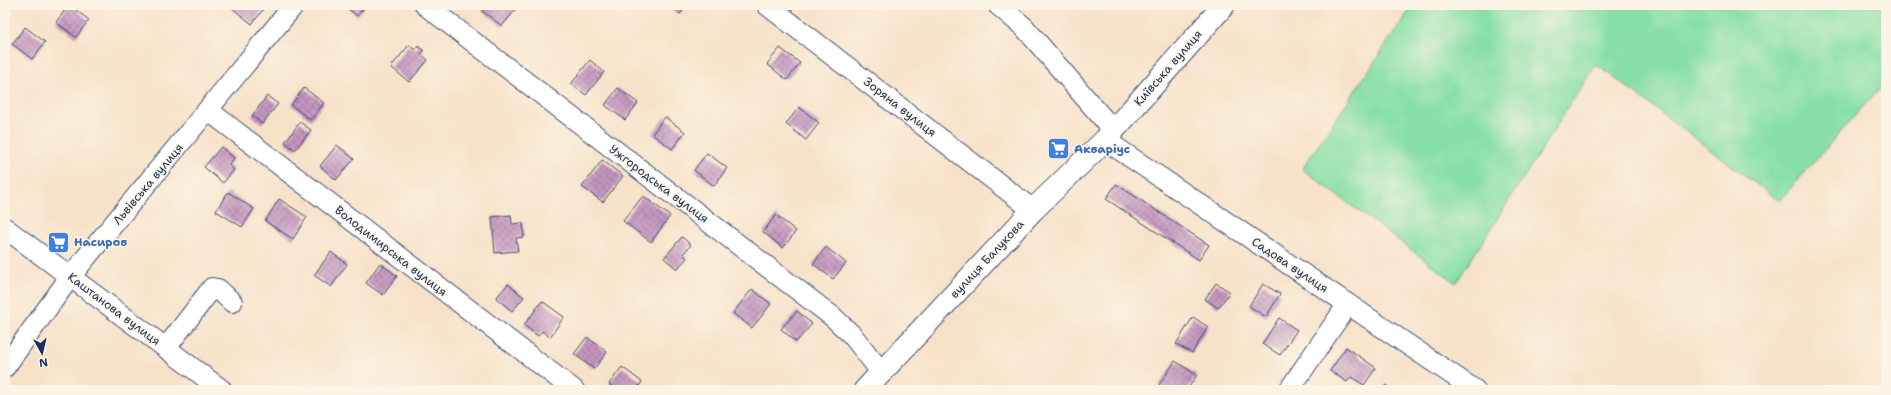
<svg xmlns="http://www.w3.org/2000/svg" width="1891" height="395" font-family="'Shantell Sans',sans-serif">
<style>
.green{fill:#86dfa5;stroke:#508782}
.building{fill:url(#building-cross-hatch)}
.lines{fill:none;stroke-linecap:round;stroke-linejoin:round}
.minor-casing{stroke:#3c4a6e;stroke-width:22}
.major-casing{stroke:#3c4a6e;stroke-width:24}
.minor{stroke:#fff;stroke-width:20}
.major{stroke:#fff;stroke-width:22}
.labels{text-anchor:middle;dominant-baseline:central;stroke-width:3;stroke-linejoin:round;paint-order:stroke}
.street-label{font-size:12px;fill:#1b2f5e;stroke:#fcf5e5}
.shop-label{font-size:12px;font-weight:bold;fill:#366cbe;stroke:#fcf5e5;text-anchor:start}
</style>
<defs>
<pattern id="building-cross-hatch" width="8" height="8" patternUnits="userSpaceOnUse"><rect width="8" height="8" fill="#c495c0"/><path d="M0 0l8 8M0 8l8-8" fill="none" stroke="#9e7a9f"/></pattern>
</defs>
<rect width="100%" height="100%" fill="#fcf5e5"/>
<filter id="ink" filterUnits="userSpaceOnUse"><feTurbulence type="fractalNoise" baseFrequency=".025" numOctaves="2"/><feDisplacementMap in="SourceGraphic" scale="8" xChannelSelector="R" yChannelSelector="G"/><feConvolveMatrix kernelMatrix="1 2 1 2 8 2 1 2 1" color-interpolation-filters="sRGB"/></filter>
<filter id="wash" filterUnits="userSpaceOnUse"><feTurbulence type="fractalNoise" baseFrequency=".012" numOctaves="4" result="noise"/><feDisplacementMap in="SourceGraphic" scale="16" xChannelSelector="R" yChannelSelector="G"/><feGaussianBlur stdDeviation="0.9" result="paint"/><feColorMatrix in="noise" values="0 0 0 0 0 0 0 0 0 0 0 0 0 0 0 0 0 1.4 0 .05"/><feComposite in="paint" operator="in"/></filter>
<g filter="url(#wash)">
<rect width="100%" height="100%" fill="#f7e2c9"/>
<polygon class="green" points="1413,5 1886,5 1886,81 1779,201 1596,64 1456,283 1302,169"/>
<g id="blocks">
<g class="building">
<polygon points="69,5 89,20 76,37 56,22"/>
<polygon points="234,5 262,5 265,7 252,24 232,8"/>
<polygon points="344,5 366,5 357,16"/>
<polygon points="487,5 511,5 516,9 502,26 482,11"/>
<polygon points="669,5 687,5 680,14"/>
<polygon points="25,27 45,42 32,59 12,44"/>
<polygon points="409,45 415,50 418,46 424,51 421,54 428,60 409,82 391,67"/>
<polygon points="780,48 800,63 787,80 767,64"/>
<polygon points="590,60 604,72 586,95 571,84"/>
<polygon points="304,88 324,103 311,120 291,105"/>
<polygon points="618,88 638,103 625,120 605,105"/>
<polygon points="267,96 278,104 262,124 252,116"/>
<polygon points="799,107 819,123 806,140 786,124"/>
<polygon points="665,117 685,132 672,149 652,134"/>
<polygon points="300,122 311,130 295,150 285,142"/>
<polygon points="337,145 354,159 336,180 320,166"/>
<polygon points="221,147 234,158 229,165 234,170 223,183 204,167"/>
<polygon points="707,153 727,168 714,186 694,170"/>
<polygon points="602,160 623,176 603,202 582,187"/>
<polygon points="1116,184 1209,245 1199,260 1106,199"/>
<polygon points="228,192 254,209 242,227 216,211"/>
<polygon points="643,196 670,216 651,242 623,221"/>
<polygon points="279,199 307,217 293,239 265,221"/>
<polygon points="511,215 512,224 523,223 524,237 516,238 518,251 495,253 492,217"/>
<polygon points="776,215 796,231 783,248 763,232"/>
<polygon points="682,237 691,245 683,254 687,258 677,269 664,258"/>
<polygon points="826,247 846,263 833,279 813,264"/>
<polygon points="331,252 347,264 331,287 314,275"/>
<polygon points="380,263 397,276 383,295 366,283"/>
<polygon points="1216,283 1230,292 1218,308 1205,299"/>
<polygon points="508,284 524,297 512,311 496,298"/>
<polygon points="1263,284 1280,294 1266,317 1249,306"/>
<polygon points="752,289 771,304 752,328 733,313"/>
<polygon points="542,301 564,317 550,337 542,331 538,336 524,325"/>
<polygon points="797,311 812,324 796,342 781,329"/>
<polygon points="1193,317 1208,327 1192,353 1176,344"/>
<polygon points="1279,318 1297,330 1280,355 1262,344"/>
<polygon points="587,337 607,352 594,369 574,354"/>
<polygon points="1346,347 1376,368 1364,385 1351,377 1347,382 1330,371"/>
<polygon points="1175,361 1197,375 1187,390 1166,390 1159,385"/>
<polygon points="622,367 642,382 636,390 617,390 609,384"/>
<polygon points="1386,385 1393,390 1383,390"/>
</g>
</g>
</g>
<g filter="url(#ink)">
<use href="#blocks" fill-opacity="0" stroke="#3c4a6e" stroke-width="1"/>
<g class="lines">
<defs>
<g id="minor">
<polyline points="425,5 833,317 852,335 882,373"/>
<polyline points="767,5 1033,210"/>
<polyline points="998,5 1024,27 1113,130"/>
<polyline points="209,111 574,390"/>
<polyline points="1105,140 1475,390"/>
<polyline points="5,228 222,390"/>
<polyline points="166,348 212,288 218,289 232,302"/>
<polyline points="5,367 70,277 294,5"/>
<polyline points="1289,390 1348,304"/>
</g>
<polyline id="major" points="865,390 1033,210 1105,140 1224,5"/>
</defs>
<use href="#minor" class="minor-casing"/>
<use href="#major" class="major-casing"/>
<use href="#minor" class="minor"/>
<use href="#major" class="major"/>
</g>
</g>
<defs>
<symbol id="supermarket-square" viewBox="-11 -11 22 22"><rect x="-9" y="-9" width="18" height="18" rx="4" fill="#3f7fe0" stroke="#fcf5e5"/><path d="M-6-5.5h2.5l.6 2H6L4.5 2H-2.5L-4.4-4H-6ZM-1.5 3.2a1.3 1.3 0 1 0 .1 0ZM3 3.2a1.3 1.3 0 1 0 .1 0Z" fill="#fff"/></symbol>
</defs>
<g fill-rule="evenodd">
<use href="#supermarket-square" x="1046" y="136" width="25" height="25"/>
<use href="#supermarket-square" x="46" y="230" width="25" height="25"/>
</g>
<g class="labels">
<g class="street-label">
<text transform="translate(1168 68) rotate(-49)">Київська вулиця</text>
<text transform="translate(900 107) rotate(38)">Зоряна вулиця</text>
<text transform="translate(148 184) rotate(-50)">Львівська вулиця</text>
<text transform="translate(659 184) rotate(37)">Ужгородська вулиця</text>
<text transform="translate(391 251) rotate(38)">Володимирська вулиця</text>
<text transform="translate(987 259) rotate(-47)">вулиця Балукова</text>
<text transform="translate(1290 265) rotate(34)">Садова вулиця</text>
<text transform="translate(114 309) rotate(37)">Каштанова вулиця</text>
</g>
<g class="shop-label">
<text x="1074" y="149">Акваріус</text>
<text x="74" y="242">Насиров</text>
</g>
</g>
<rect width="1891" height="395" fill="none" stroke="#fcf5e5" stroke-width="20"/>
<g transform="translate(42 353) rotate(172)" stroke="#fcf5e5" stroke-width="3" paint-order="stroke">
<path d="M0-3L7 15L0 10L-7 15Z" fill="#1b2f5e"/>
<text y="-6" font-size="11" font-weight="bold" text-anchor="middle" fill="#1b2f5e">N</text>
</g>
</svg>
